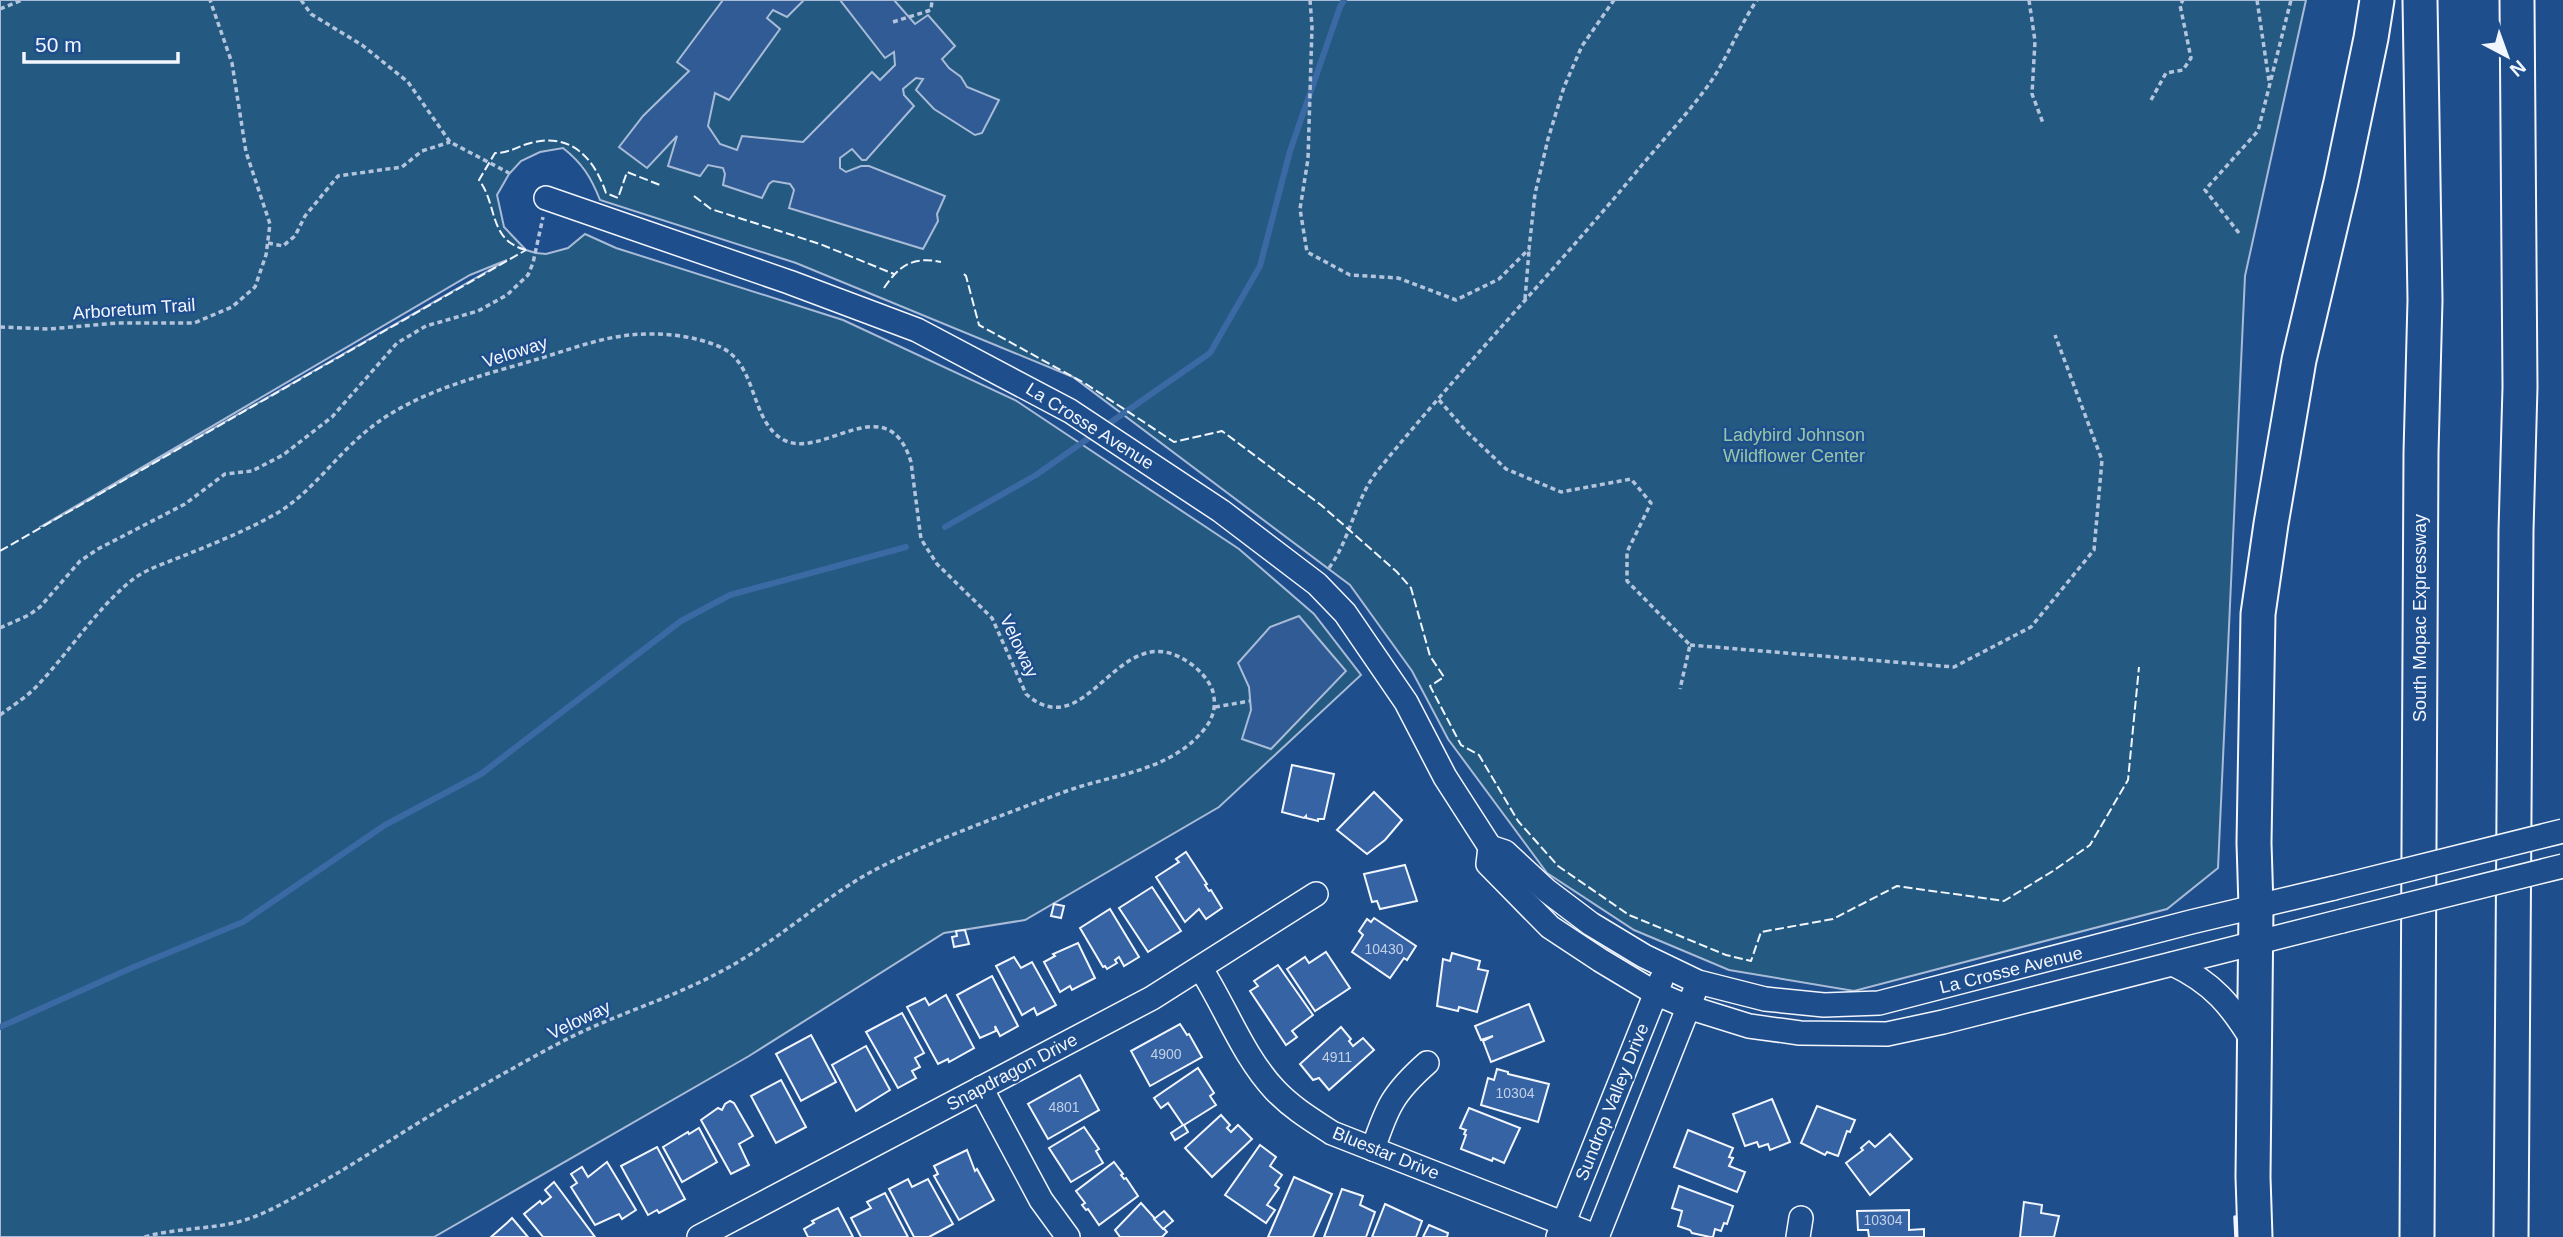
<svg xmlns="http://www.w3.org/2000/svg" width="2563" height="1237" font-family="Helvetica,sans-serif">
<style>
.green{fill:#245a82;stroke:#a8bbd7;stroke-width:2;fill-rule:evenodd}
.parking{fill:#305b95;stroke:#a8bbd7;stroke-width:2}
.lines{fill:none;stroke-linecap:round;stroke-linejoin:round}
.stream{stroke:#3b69a3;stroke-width:6}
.building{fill:#3563a3;stroke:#f2f6ff;stroke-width:2}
.minor-casing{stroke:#f2f6ff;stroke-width:26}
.highway-casing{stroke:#f2f6ff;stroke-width:37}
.path{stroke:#b3c4dc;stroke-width:3.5;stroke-dasharray:5 3.5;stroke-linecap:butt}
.minor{stroke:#1f4e8c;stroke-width:23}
.highway{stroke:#1f4e8c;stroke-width:33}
.minor-bridge-casing{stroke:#f2f6ff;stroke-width:26;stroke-linecap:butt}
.minor-bridge{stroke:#1f4e8c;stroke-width:23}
.fence{stroke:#f2f6ff;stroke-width:2;stroke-dasharray:9 3.5;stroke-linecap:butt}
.wall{stroke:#f2f6ff;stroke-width:3.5}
.labels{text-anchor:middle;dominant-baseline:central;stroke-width:5;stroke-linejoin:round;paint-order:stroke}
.number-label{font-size:14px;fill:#c3d1e8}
.street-label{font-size:18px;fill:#f2f6ff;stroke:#1f4e8c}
.park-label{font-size:18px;fill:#97c8a6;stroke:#1f4e8c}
</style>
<rect width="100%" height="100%" fill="#1f4e8c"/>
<path class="green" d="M0 0H2306L2245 276 2218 868 2167 909 1854 991 1729 970 1634 930 1547 873 1448 739 1412 671 1350 585 1073 377 796 263 600 200C591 177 582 163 563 148L540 152 521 161 509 174 497 195 504 227 526 250 536 253 546 254 568 248 585 234 616 248 843 320 1015 400 1239 549 1314 614 1361 675 1219 807 1025 920 944 933 749 1056 434 1237H0ZM507 260 43 526H42L470 275Z"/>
<g class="parking">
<polygon points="723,0 804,0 787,17 773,10 767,18 780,29 729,100 715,93 708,126 720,144 737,150 742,136 803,142 872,72 880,80 895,65 894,52 885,58 840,0 894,0 915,24 928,15 955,46 942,59 949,68 961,77 967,87 999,100 982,133 975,135 934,109 916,90 923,79 916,78 903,89 904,95 914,106 866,160 862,160 852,149 840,158 840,168 846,172 861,166 869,166 945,196 937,214 938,221 923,249 789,208 794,190 790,184 773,181 769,184 762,198 723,185 725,174 723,168 708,165 700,176 668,166 677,136 647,168 619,147 643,116 689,71 677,62"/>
<polygon points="1299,616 1346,671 1271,749 1242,739 1251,710 1249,687 1238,663 1270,627"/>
</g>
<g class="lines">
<g class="stream">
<polyline points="1104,427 1210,353 1260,266 1290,151 1340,7 1344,0"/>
<polyline points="945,527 1036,475 1096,433"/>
<polyline points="0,1027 129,969 243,922 385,825 481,774 681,621 730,595 906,547"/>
</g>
</g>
<g class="building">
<polygon points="1292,765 1334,774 1324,819 1318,819 1318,821 1306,818 1306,816 1304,818 1282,812"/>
<polygon points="1374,792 1402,820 1385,840 1367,854 1337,830"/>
<polygon points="1186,852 1207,884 1205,885 1209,891 1211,890 1222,908 1206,919 1199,909 1185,922 1156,877 1179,862 1176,859"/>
<polygon points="1405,865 1417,901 1380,909 1377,901 1372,902 1364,874"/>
<polygon points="1152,887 1181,931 1148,952 1119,908"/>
<polygon points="1054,904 1064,906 1061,918 1051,916"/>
<polygon points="1110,909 1139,957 1124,966 1119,957 1115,960 1117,963 1107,969 1105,966 1103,967 1080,928"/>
<polygon points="1374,918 1416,946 1407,960 1404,958 1390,978 1352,952 1363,935 1359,931 1367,919 1371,922"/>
<polygon points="965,930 969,944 954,947 952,937 957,936 956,931"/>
<polygon points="1078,943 1095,978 1072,990 1070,986 1060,992 1044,962 1055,956 1053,954"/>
<polygon points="1326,952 1350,988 1315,1011 1287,969 1305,957 1309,963"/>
<polygon points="1452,953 1480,961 1478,969 1488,971 1477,1012 1459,1007 1458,1011 1437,1006 1443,959 1450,961"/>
<polygon points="1014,957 1021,968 1032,962 1056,1005 1037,1015 1034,1008 1022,1015 996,966"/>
<polygon points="1278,965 1313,1015 1292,1031 1297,1037 1286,1045 1250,991 1258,986 1254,981"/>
<polygon points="992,976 1018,1026 1000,1036 995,1026 996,1031 980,1038 957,995"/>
<polygon points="946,995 974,1048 949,1062 948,1059 938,1064 907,1007 925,998 929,1005"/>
<polygon points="1529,1004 1544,1041 1491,1062 1483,1041 1493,1036 1481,1040 1475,1026"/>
<polygon points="902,1013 924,1053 915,1058 920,1067 912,1071 916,1078 898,1088 866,1032"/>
<polygon points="1180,1024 1187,1035 1189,1034 1202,1057 1150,1086 1131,1051"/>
<polygon points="1341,1027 1351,1039 1349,1041 1353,1046 1363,1038 1374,1050 1329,1090 1319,1078 1313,1080 1300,1064"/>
<polygon points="811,1035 836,1082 801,1101 776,1054"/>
<polygon points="866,1046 890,1090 856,1111 832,1065"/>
<polygon points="1198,1068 1214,1093 1210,1096 1216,1105 1184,1125 1188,1132 1175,1140 1171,1133 1183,1125 1168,1103 1161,1108 1154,1098"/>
<polygon points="1497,1069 1508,1072 1508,1074 1549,1084 1538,1122 1481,1105 1488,1078 1494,1080"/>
<polygon points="1080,1075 1099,1110 1048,1139 1028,1104"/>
<polygon points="781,1080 806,1127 776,1143 751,1096"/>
<polygon points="1772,1099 1790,1142 1770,1150 1768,1144 1759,1147 1757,1142 1745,1146 1733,1114"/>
<polygon points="730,1101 734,1103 753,1136 739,1144 749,1165 731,1174 701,1120 718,1108 722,1110 725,1104"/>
<polygon points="1817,1106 1855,1120 1850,1132 1847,1131 1838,1156 1827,1152 1825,1155 1801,1143"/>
<polygon points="1469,1108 1520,1128 1504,1163 1493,1158 1492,1161 1461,1149 1466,1135 1464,1134 1466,1130 1460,1128"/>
<polygon points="1221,1115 1230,1125 1227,1128 1231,1132 1238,1125 1252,1139 1212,1177 1185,1148"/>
<polygon points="1084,1127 1099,1149 1096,1151 1103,1163 1071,1182 1049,1148"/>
<polygon points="699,1128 717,1162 682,1182 663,1147 688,1132 689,1134"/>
<polygon points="1688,1130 1733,1148 1729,1157 1733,1158 1729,1166 1745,1172 1737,1192 1674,1167"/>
<polygon points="1890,1134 1912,1159 1870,1195 1846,1163 1863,1150 1861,1148 1869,1141 1875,1147"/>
<polygon points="1260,1145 1276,1157 1270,1166 1282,1175 1275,1185 1279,1188 1267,1205 1275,1210 1266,1223 1225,1195"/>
<polygon points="657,1147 685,1199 659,1213 657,1210 648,1215 621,1166"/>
<polygon points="967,1150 975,1171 977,1169 994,1200 959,1220 934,1176 938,1174 934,1166"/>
<polygon points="607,1162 636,1210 622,1219 619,1214 595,1225 571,1187 577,1183 571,1174 582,1167 588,1177"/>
<polygon points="1114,1162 1123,1174 1121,1175 1124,1179 1126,1178 1138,1196 1099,1225 1088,1209 1086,1210 1082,1205 1085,1203 1076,1191"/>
<polygon points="1294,1177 1332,1194 1313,1237 1268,1237"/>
<polygon points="908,1179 912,1187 928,1179 953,1224 929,1237 914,1237 889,1189"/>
<polygon points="554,1182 595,1237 543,1237 524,1214 540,1201 542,1204 551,1197 545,1190"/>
<polygon points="1679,1186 1733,1206 1727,1224 1724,1223 1721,1231 1715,1229 1713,1237 1710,1237 1692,1233 1690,1230 1678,1226 1682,1211 1672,1208"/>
<polygon points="1342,1189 1363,1196 1360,1205 1375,1212 1366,1237 1324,1237"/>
<polygon points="885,1193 908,1237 861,1237 851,1218 871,1208 867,1202"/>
<polygon points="2024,1202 2042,1205 2041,1213 2059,1216 2054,1237 2020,1237"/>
<polygon points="1141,1203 1167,1232 1162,1237 1120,1237 1115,1230"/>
<polygon points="1385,1204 1422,1221 1416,1237 1372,1237"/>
<polygon points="838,1208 853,1237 808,1237 804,1229 814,1223 812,1221"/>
<polygon points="1909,1210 1909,1230 1924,1229 1924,1237 1869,1237 1868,1230 1858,1230 1857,1211"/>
<polygon points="1164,1211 1173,1221 1163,1229 1154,1219"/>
<polygon points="512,1218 528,1237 491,1237 508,1222"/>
<polygon points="1429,1225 1448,1233 1447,1237 1423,1237"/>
</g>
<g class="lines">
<defs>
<g id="minor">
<polyline points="546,198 789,282 917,330 1070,411 1221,511 1317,584 1345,613 1406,702 1445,777 1490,847 1505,852 1546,890 1591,924 1644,956 1698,982 1765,999 1824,1005 1879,1003 2191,922 2334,888"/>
<polyline points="1490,847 1488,864 1550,927 1600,960 1655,993 1688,1007 1749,1026 1800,1033 1887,1034 1943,1022 2342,921"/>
<path d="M2173 964C2213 983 2231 1005 2254 1043"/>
<path d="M1201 969C1226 1008 1243 1056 1275 1090 1292 1108 1312 1120 1332 1133L1598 1237"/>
<polyline points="981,1088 1041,1200 1068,1237"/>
<path d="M1373 1149C1387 1107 1393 1093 1427 1063"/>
<polyline points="699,1237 1152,998 1316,894"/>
<polyline points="1558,1237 1661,980"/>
<polyline points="1597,1237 1694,993"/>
<polyline points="1798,1237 1801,1218"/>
</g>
<g id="highway">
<polyline points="2255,1237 2253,1177 2256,907 2254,843 2258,614 2271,524 2299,360 2341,182 2371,38 2377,0"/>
<polyline points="2417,1237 2421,453 2425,300 2420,0"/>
<polyline points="2511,1237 2516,531 2520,387 2517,0"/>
</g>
</defs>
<use href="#minor" class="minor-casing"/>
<use href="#highway" class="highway-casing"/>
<g class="path">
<polyline points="301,0 311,14 362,45 408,82 450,142 509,173"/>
<polyline points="1310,0 1312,27 1308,159 1300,209 1307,252 1350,275 1398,278 1456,300 1499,279 1529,249 1535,194 1548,139 1564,87 1582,46 1614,0"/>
<polyline points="2029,0 2035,41 2032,94 2043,123"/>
<polyline points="2257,0 2269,81"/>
<polyline points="0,9 22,0"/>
<polyline points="893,22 931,10 932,0"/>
<polyline points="2151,100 2166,73 2183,70 2191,58 2180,5 2183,0"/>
<polyline points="2239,233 2205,190 2258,131 2291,0"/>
<polyline points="268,243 283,246 295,236 305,216 338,176 402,167 422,151 450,142"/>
<polyline points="1525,299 1529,251"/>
<polyline points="0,327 49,329 117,323 194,323 232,307 255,287 266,255 270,224 246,152 232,63 210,0"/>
<polyline points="1439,400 1466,431 1506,469 1561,492 1631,479 1651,503 1627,552 1627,581 1690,645 1680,689"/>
<path d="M1329 568C1351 538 1355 498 1379 469 1464 365 1557 268 1642 165 1664 139 1687 114 1707 87 1727 60 1738 28 1757 0"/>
<polyline points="0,628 29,615 40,607 80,561 98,549 185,504 225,474 252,471 283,455 332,417 397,343 426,326 478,311 507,295 528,275 533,263 543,217"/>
<polyline points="1690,645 1954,667 2031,627 2094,550 2102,460 2055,335"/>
<polyline points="1215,707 1250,701"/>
<path d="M0 715C12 706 25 698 35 688 69 653 94 611 132 580 146 569 166 563 183 556 215 543 248 530 279 512 314 490 337 454 369 429 416 391 481 376 538 359 568 350 599 338 630 335 658 332 691 335 718 346 758 362 749 419 782 439 821 463 887 384 911 462L921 539 937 564 992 618 1026 694C1087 748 1117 618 1185 660 1197 667 1209 679 1213 692 1217 708 1212 721 1202 732 1166 773 1112 774 1064 792 1016 810 967 828 921 848 901 857 881 866 862 877 812 907 768 948 716 974 669 999 617 1014 569 1038 532 1057 496 1078 460 1098 407 1128 358 1163 304 1192 287 1201 270 1211 251 1218 217 1230 179 1227 144 1237"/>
</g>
<use href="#minor" class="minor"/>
<use href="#highway" class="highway"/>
<defs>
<g id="minor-bridge">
<polyline points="2334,888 2563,831"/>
<polyline points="2342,921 2563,866"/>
</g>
</defs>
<use href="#minor-bridge" class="minor-bridge-casing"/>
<use href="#minor-bridge" class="minor-bridge"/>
<g class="fence">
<polyline points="694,196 711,209 820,244 894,274"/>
<path d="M526 250C488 240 498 205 479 180L495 153C508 153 515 148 527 144 568 131 593 155 606 193L618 198 627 172 660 185"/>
<polyline points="964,274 966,276 979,325 1086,384 1174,442 1222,431 1321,505 1397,572 1411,588 1430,656 1444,677 1430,686 1461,745 1479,755 1518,821 1558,866 1629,915 1726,955 1751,961 1761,932 1833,919 1897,886 2004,901 2053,871 2090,845 2128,780 2139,667"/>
<path d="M884 288C899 266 912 256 941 262"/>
<polyline points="0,551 526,250"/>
</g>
<polyline class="wall" points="2235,1217 2236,1237"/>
</g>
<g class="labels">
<g class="number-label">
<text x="1384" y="949">10430</text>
<text x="1166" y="1054">4900</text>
<text x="1337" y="1057">4911</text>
<text x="1515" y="1093">10304</text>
<text x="1064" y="1107">4801</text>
<text x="1883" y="1220">10304</text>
</g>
<g class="street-label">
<text transform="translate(134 309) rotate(-4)">Arboretum Trail</text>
<text transform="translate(515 352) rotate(-18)">Veloway</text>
<text transform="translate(1090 426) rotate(32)">La Crosse Avenue</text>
<text transform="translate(2420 618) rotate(-90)">South Mopac Expressway</text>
<text transform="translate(1019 646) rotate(65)">Veloway</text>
<text transform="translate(2011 970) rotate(-14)">La Crosse Avenue</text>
<text transform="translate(579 1020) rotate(-26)">Veloway</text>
<text transform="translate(1012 1072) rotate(-28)">Snapdragon Drive</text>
<text transform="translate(1612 1102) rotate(-68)">Sundrop Valley Drive</text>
<text transform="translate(1386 1153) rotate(22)">Bluestar Drive</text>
</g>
<g class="park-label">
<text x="1794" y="435">Ladybird Johnson<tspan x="1794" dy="21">Wildflower Center</tspan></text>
</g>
</g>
<g transform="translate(2507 56) rotate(139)" stroke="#1f4e8c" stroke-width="5" paint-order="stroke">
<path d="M0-5L12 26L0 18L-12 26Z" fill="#f2f6ff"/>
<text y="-10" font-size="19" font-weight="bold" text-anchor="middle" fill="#f2f6ff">N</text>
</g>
<path d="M24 52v10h154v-10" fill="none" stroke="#f2f6ff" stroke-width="3.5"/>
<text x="35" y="52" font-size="21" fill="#f2f6ff" stroke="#1f4e8c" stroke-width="5" paint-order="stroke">50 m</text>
</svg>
